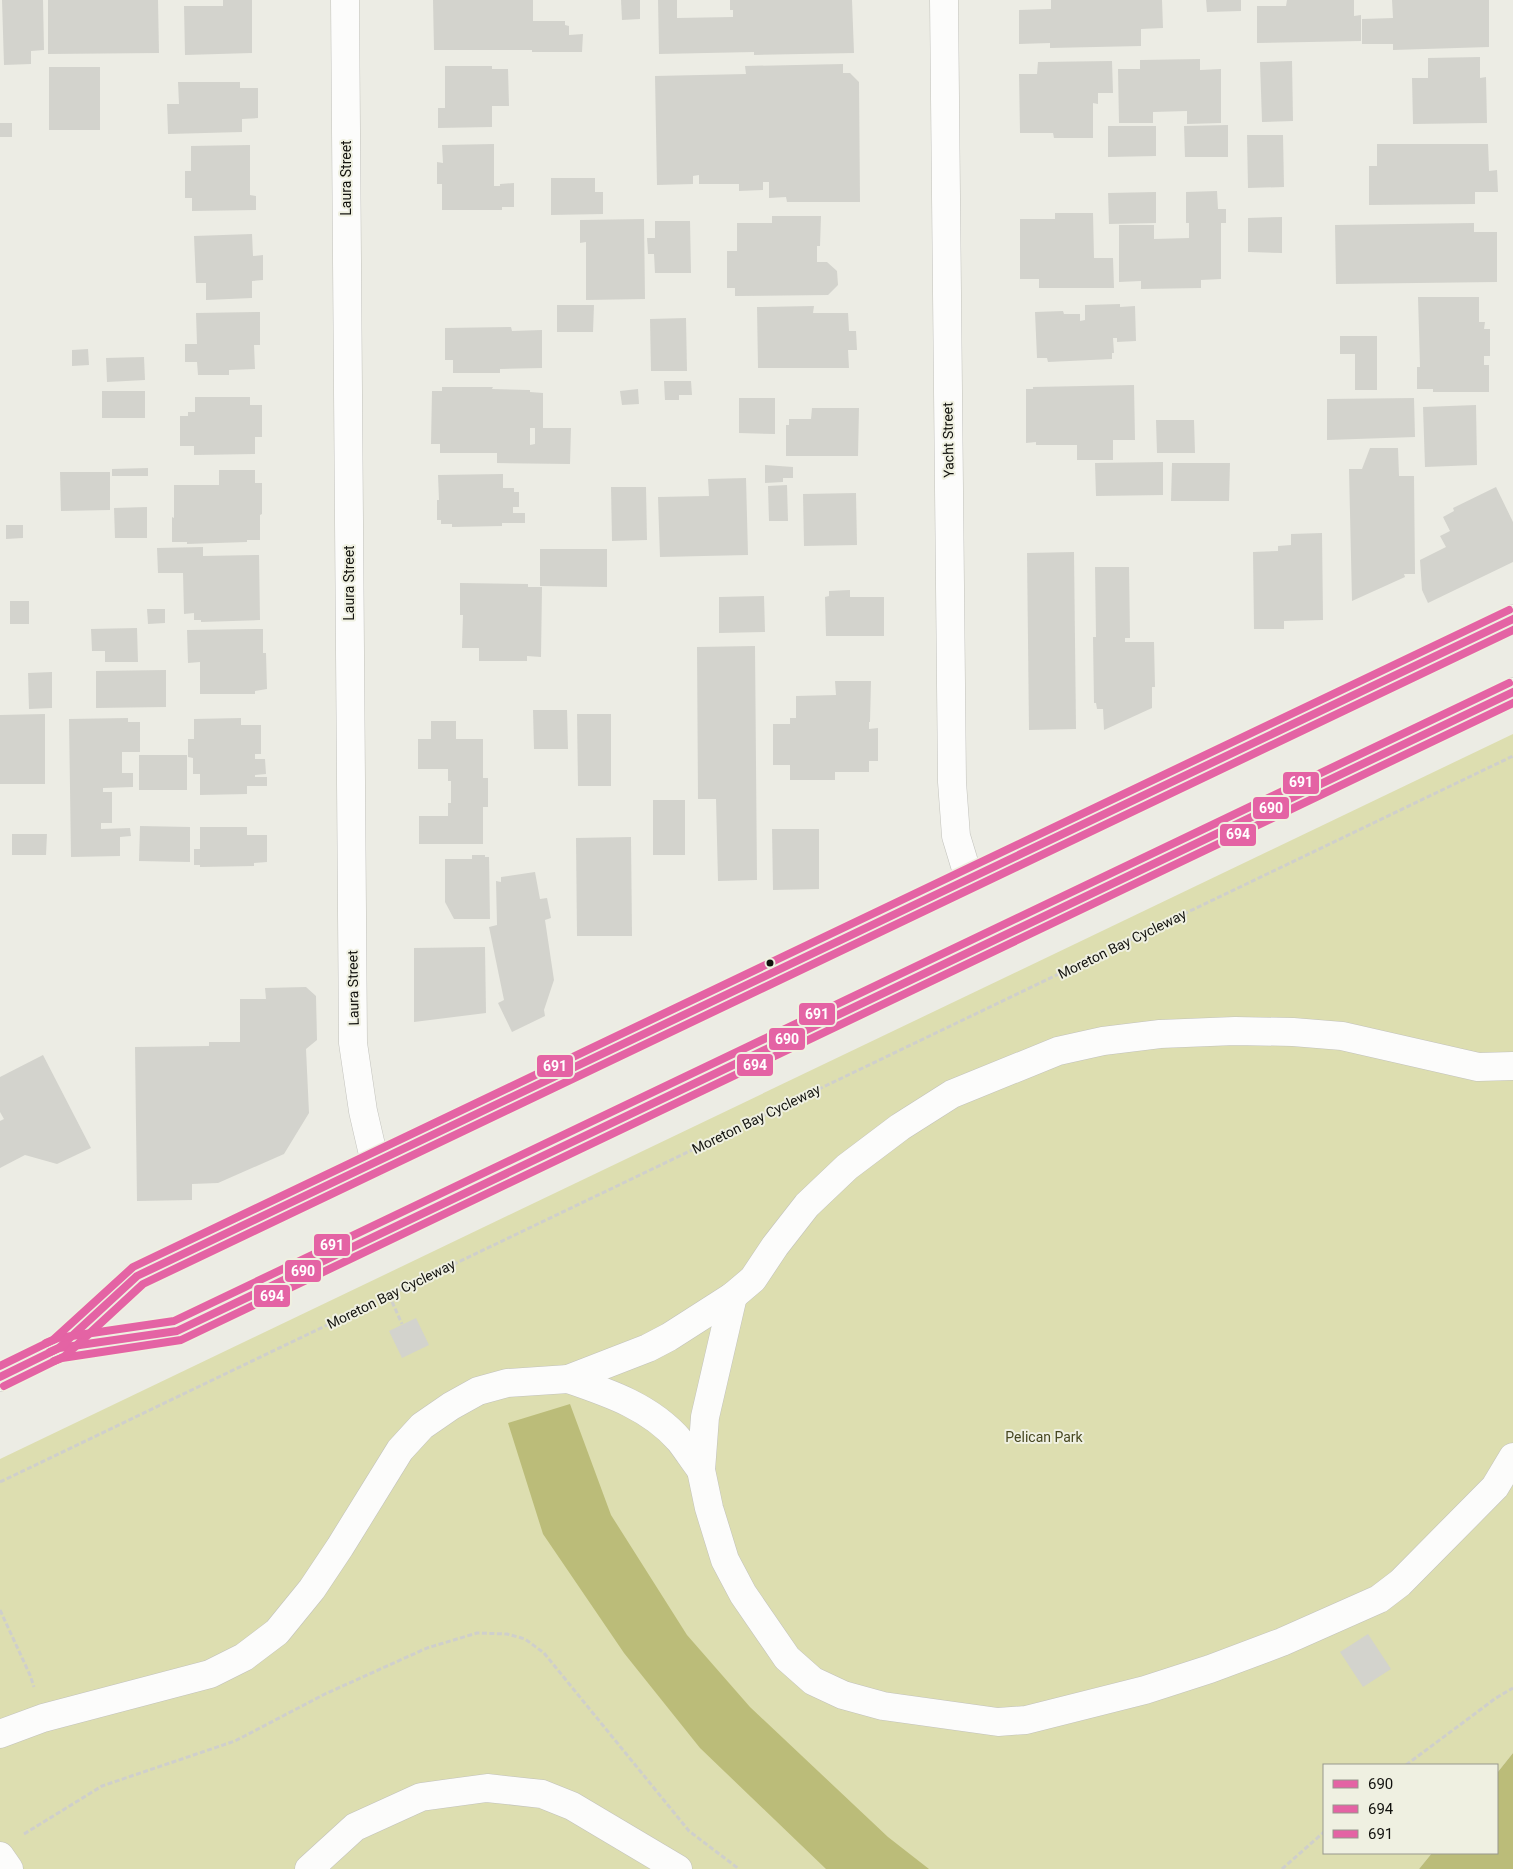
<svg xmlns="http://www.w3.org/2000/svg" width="1513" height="1869" font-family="Roboto,sans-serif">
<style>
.green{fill:#dddeb0}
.water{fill:#bbbc79}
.building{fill:#d3d3cd;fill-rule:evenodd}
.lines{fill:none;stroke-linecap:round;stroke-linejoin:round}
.minor-casing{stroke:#c2c2bc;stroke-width:29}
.major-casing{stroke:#c2c2bc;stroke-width:29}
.path{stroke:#cfcfcc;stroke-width:3;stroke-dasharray:5 2.5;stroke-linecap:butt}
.minor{stroke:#fcfcfb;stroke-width:28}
.major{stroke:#fcfcfb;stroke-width:28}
.bus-1-casing{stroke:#eff0e1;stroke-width:11}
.bus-2-casing{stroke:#eff0e1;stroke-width:11}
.bus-3-casing{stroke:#eff0e1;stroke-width:11}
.bus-1{stroke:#e463a4;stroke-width:8}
.bus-2{stroke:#e463a4;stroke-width:8}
.bus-3{stroke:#e463a4;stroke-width:8}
.bus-dot{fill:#12120e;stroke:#eff0e1;stroke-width:2}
.labels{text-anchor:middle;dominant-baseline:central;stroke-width:4;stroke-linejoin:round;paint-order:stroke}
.street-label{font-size:14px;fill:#12120e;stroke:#eff0e1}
.park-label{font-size:14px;fill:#464720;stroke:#eff0e1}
.line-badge{stroke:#eff0e1;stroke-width:2}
.badge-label{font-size:14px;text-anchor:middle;font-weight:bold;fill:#fff}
</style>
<rect width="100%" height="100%" fill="#ecece4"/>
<polygon class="green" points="1513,734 1513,1753 1497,1773 1497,1765 1324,1765 1324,1853 1432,1853 1419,1869 0,1869 0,1459"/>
<g class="water">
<polygon points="570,1404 611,1515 687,1635 750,1707 888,1837 929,1869 826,1869 700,1748 624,1653 543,1534 508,1423"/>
<polygon points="1513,1753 1513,1869 1419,1869 1432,1853 1497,1853 1497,1773"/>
</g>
<g class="building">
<polygon points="2,0 43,0 44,50 31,51 31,64 4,65"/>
<polygon points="48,0 158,0 159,53 48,54"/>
<polygon points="223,0 252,0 252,53 185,55 184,6 223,6"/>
<polygon points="433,0 533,0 533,21 565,21 565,25 569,26 569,35 583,34 582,52 532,52 532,50 434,50"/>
<polygon points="621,0 640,0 640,19 622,20"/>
<polygon points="658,0 677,0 677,18 733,17 733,10 730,10 730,0 852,0 854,53 754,55 754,52 659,54"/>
<polygon points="1051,0 1162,0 1163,28 1141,29 1141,46 1050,48 1050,43 1019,44 1019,10 1051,9"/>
<polygon points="1206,0 1241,0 1241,11 1207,12"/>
<polygon points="1287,0 1354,0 1354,16 1361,15 1361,41 1257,43 1257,6 1286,6"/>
<polygon points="1392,0 1489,0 1489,47 1393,50 1393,44 1362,44 1362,19 1393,18"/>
<polygon points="1480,57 1480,78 1486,77 1487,123 1413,124 1412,78 1428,78 1428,58"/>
<polygon points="1200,59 1200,70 1221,69 1221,123 1187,124 1187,111 1153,112 1153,123 1119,123 1118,69 1140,69 1140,60"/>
<polygon points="1112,61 1113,93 1098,93 1098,104 1093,103 1093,138 1054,138 1053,133 1020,133 1019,74 1037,74 1038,62"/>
<polygon points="1292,61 1293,121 1262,122 1260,62"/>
<polygon points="843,64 843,73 850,73 859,82 860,202 787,202 786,197 769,198 769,182 763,182 763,190 739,191 739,184 699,184 699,175 693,176 693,184 657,185 655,76 746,74 745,66"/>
<polygon points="445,66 492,66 492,69 508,69 509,106 492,106 492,127 438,128 438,108 445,108"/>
<rect x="49" y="67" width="51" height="63"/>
<polygon points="178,82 240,82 240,88 258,88 258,118 242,119 242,132 168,134 167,104 179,104"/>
<rect x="0" y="123" width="12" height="14"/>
<polygon points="1228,125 1228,157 1185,157 1184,126"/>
<polygon points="1108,126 1156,126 1156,156 1108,157"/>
<polygon points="1247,135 1283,135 1284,187 1248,188"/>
<polygon points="494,144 494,186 500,186 500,184 514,183 514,207 502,207 502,210 442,210 442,184 437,184 437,162 443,163 442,145"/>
<polygon points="1377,144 1488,144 1489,171 1497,170 1498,192 1475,192 1475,204 1369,205 1369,166 1377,166"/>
<polygon points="250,145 250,195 256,196 256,210 192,211 192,198 185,198 185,171 191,171 191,146"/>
<polygon points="551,178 595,178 595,192 603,192 603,214 551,215"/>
<polygon points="1217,191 1218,209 1226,209 1226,223 1221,223 1221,279 1201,280 1201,288 1141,289 1141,281 1119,282 1119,225 1154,225 1154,239 1189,238 1189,223 1186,223 1186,192"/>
<polygon points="1156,192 1156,223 1109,224 1108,193"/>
<polygon points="1055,213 1093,213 1094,258 1113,258 1114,288 1039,288 1039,279 1020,279 1020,219 1055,219"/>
<polygon points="772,216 821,216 820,246 817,246 817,262 827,262 837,271 838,285 828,295 735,296 735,288 727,288 727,251 737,251 737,223 772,223"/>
<polygon points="1282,217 1282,253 1248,252 1248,218"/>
<polygon points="644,219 645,299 586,300 586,242 580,243 580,220"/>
<polygon points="655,221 690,221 691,273 655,273 654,254 648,254 647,238 655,238"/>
<polygon points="1474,223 1474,232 1497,232 1497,282 1336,284 1335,225"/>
<polygon points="252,234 253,256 263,255 263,280 252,281 252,298 206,300 206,283 196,283 194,236"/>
<polygon points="1418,297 1479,297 1479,322 1485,322 1484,329 1490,329 1490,356 1484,356 1484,365 1489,365 1489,392 1433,392 1433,389 1417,389 1417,367 1420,367"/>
<polygon points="1120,304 1120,307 1135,306 1136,341 1117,342 1117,338 1113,338 1114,353 1112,353 1112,359 1048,362 1047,358 1037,358 1035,312 1063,311 1064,314 1080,314 1080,321 1085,320 1085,305"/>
<polygon points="557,305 594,305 593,332 557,332"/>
<polygon points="814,306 813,313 848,313 849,331 856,331 857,350 848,350 849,368 758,368 757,307"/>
<polygon points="260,312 260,345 254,345 255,369 229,370 229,375 198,375 197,362 185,362 185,344 197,344 196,313"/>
<polygon points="686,318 687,371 651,371 650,319"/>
<polygon points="511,327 512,331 542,330 542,368 500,369 500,373 453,373 453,360 445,360 445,328"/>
<polygon points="1340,336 1377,336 1377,390 1355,390 1355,354 1340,354"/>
<polygon points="88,349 89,365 72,366 72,350"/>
<polygon points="144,357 145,380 107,382 106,358"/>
<polygon points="664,381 691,381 692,395 679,395 679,400 665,400"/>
<polygon points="1134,385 1135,440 1113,440 1113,460 1077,460 1077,445 1036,445 1036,442 1026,443 1026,389 1033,389 1033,387"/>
<path d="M442 387H493L492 389 530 390V392L543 393V428H571L570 464 497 463V453H440V444H431L432 391H442ZM530 428H535V444L530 445Z"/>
<polygon points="638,389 639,404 622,405 620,391"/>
<rect x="102" y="391" width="43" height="27"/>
<polygon points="195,397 250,397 250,405 262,405 262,437 255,437 255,454 194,455 194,446 180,446 180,416 188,416 188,412 195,412"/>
<polygon points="739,398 775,398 775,434 739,433"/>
<polygon points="1414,398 1415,437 1327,440 1327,399"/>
<polygon points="1476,405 1477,465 1425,467 1423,407"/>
<polygon points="812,408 859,408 858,456 786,456 786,425 789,425 789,419 811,419"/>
<polygon points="1156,420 1194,420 1195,453 1157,453"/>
<polygon points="1370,448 1398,448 1399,476 1414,476 1415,574 1404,574 1405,577 1352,601 1349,469 1362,469"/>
<polygon points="1163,462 1163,495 1096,496 1095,463"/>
<polygon points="1172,463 1230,463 1229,501 1171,501"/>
<polygon points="765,465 793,467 793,478 783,478 783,482 765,483"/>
<polygon points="148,468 148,476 112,476 112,469"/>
<polygon points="219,470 255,470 255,483 262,483 262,514 260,515 260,540 247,540 247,542 187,544 187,542 172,542 172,517 174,518 174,485 219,485"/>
<polygon points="60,472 110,472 110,510 61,511"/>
<polygon points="503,474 503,488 514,488 514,492 519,492 519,507 513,507 513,513 525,513 525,523 502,523 502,526 452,527 452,524 441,524 441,520 437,520 437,500 439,500 438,475"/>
<polygon points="746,478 748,555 660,557 658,497 709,496 708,479"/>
<polygon points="787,485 788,521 769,521 768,486"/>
<polygon points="611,487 646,487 647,540 612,541"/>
<polygon points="1496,487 1513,522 1513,562 1428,603 1422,590 1420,560 1446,547 1440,536 1450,531 1443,517 1454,511 1453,508"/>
<polygon points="856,493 857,545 804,546 803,494"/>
<polygon points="147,507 147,538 115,538 114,508"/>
<polygon points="6,525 23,525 23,538 6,539"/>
<polygon points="1322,533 1323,620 1284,621 1284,629 1254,629 1253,552 1278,551 1278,546 1291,545 1291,534"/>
<polygon points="203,547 203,556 259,555 260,620 201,622 201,620 194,620 194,613 184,614 183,573 158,573 157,548"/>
<polygon points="540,549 607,549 607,587 540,586"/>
<polygon points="1074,552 1076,729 1029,730 1027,553"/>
<polygon points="1095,567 1129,567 1130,638 1125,638 1125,642 1154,642 1155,687 1152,687 1152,708 1104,730 1103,709 1097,709 1096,703 1094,703 1093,637 1096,637"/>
<polygon points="460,583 528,584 528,587 542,587 541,657 527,656 527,661 479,661 479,648 462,648 463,615 460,615"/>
<polygon points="850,590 850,597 884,597 884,636 826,636 825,597 829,596 829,591"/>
<polygon points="764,596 765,632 719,633 719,597"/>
<rect x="10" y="601" width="19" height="23"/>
<polygon points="147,609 165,609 165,623 148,624"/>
<polygon points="137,628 138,662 105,662 105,651 92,651 91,629"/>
<polygon points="263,629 263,653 266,653 267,689 255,691 255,694 200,694 200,662 188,663 187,630"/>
<polygon points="755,646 757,880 718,881 716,799 698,799 697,647"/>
<polygon points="166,670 166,707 96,708 96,671"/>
<polygon points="52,672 52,708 29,709 28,673"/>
<polygon points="835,681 871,681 870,722 869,722 869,729 878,728 878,761 869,761 869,772 835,772 835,780 790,780 790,765 773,765 773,724 790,724 790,718 796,718 796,696 836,695"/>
<polygon points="533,710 567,710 568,749 534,749"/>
<polygon points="45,714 45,784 0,784 0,715"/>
<polygon points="577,714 611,714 611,786 578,786"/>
<polygon points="128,718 128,722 140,722 140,752 122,752 122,773 133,773 133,787 103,788 103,792 112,792 112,823 101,823 101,829 130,828 131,836 120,837 120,856 71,857 69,719"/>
<polygon points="241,718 241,725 261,725 261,754 255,754 255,759 265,759 266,774 255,775 255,777 267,777 267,786 247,786 247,794 200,795 200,774 193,774 193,758 188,757 188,739 194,739 194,719"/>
<polygon points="431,721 456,721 456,739 483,739 483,778 488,778 488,807 483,807 483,844 419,844 419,816 448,816 448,803 451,803 451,781 448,781 448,769 418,769 418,739 431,739"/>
<rect x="139" y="755" width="48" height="35"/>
<rect x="653" y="800" width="32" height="55"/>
<polygon points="140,826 190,827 190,862 139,861"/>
<polygon points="200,827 247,827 247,835 267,835 267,862 254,863 254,866 200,867 200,865 194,865 194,849 200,849"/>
<polygon points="772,829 819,829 819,889 773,890"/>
<polygon points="12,834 47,834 46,855 12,855"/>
<polygon points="631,837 632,936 577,936 576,838"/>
<polygon points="472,855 485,855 485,857 489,857 490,919 454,919 445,902 445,859 472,859"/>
<polygon points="535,872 540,899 547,898 551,918 545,920 554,980 544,1010 545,1016 512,1032 498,1003 504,1000 489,927 497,925 496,881 501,882 501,877"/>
<polygon points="485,947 486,1013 414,1022 414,948"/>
<polygon points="306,987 316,996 317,1040 306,1049 309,1113 284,1154 218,1183 192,1184 192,1200 137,1201 135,1047 209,1046 209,1042 240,1042 240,999 266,999 265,988"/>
<polygon points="43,1055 91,1148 57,1164 25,1155 0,1168 0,1121 4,1119 0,1112 0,1077"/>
<polygon points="416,1318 429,1345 402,1358 389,1331"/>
<polygon points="1368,1634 1391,1669 1363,1687 1340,1652"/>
</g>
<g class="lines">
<defs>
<g id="minor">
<polyline points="345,0 353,1043 363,1111 375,1163"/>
<polyline points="944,0 952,782 956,836 969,879"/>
<polyline points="733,1296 705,1417 701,1470 709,1508 725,1560 743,1594 787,1658 813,1681 843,1695 883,1706 998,1722 1026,1720 1145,1690 1210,1669 1282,1642 1379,1599 1400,1583 1495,1487 1513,1457"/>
<path d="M568 1379C609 1393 651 1407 680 1441 687 1450 694 1461 701 1470"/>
<polyline points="0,1734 43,1718 210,1674 244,1657 277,1632 312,1589 340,1547 400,1450 422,1426 451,1406 478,1391 507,1383 568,1379 648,1348 669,1337 733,1296 753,1279 775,1246 807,1205 847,1167 900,1127 952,1094 1058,1051 1103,1041 1160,1034 1235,1031 1293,1032 1342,1036 1478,1067 1513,1066"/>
<polyline points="0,1856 9,1869"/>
<polyline points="309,1869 355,1827 421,1797 487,1788 542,1794 572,1806 678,1869"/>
</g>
<g id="major">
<polyline points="59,1348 177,1331 1513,692"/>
<polyline points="0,1377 59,1348 137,1276 1513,619"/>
</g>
</defs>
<use href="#minor" class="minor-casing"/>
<use href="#major" class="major-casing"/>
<g class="path">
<polyline points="389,1295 402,1324"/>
<polyline points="0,1482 1513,756"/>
<polyline points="0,1610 30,1675 34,1687"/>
<polyline points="1406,1765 1496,1698 1513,1688"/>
<polyline points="24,1834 102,1786 235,1741 325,1694 427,1648 477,1633 507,1634 525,1639 544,1653 689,1831 739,1869"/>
<polyline points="1282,1869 1324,1832"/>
</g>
<use href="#minor" class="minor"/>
<use href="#major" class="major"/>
<defs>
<g id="bus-1">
<polyline points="50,1352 59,1348 177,1331 1513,692"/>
<polyline points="0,1377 59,1348 137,1276 1513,619"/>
</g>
<g id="bus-2">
<polyline points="54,1361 62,1358 181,1340 1513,703"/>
<polyline points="4,1386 65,1356 143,1284 1513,630"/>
</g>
<g id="bus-3">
<polyline points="46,1343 58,1338 174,1321 1509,683"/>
<polyline points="0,1366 53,1340 133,1267 1509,610"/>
</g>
</defs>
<use href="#bus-1" class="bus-1-casing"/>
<use href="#bus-2" class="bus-2-casing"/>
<use href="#bus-3" class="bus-3-casing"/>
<use href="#bus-1" class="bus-1"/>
<use href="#bus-2" class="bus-2"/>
<use href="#bus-3" class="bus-3"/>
</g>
<circle class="bus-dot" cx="770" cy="963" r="4.5"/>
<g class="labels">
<g class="street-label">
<text transform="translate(346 178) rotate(-90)">Laura Street</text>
<text transform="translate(948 440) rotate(-91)">Yacht Street</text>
<text transform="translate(349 583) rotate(-90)">Laura Street</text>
<text transform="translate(1122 944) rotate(-26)">Moreton Bay Cycleway</text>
<text transform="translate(353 988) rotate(-91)">Laura Street</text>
<text transform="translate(756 1119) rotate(-26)">Moreton Bay Cycleway</text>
<text transform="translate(391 1294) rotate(-26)">Moreton Bay Cycleway</text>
</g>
<g class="park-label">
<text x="1044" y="1437">Pelican Park</text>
</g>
</g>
<g class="line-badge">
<rect x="1282" y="771" width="38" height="24" rx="5" fill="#e463a4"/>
<rect x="1252" y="796" width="38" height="24" rx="5" fill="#e463a4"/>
<rect x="1219" y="823" width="38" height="24" rx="5" fill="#e463a4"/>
<rect x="798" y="1002" width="38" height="24" rx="5" fill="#e463a4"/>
<rect x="768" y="1027" width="38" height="24" rx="5" fill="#e463a4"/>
<rect x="736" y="1053" width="38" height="24" rx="5" fill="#e463a4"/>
<rect x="536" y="1054" width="38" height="24" rx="5" fill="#e463a4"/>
<rect x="313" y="1233" width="38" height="24" rx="5" fill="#e463a4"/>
<rect x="284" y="1259" width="38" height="24" rx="5" fill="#e463a4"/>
<rect x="253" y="1284" width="38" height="24" rx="5" fill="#e463a4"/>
</g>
<g class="badge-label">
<text x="1301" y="787">691</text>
<text x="1271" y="813">690</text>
<text x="1238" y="839">694</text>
<text x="817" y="1019">691</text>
<text x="787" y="1044">690</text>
<text x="755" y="1070">694</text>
<text x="555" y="1071">691</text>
<text x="332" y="1250">691</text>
<text x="303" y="1276">690</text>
<text x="272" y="1301">694</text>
</g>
<rect x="1323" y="1764" width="175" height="90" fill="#eff0e1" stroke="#97978d"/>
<rect x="1333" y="1780" width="25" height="8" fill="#e463a4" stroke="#97978d"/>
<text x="1368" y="1789" font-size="15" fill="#12120e">690</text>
<rect x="1333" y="1805" width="25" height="8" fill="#e463a4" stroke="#97978d"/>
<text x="1368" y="1814" font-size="15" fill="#12120e">694</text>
<rect x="1333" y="1830" width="25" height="8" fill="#e463a4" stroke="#97978d"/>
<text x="1368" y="1839" font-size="15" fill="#12120e">691</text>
</svg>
